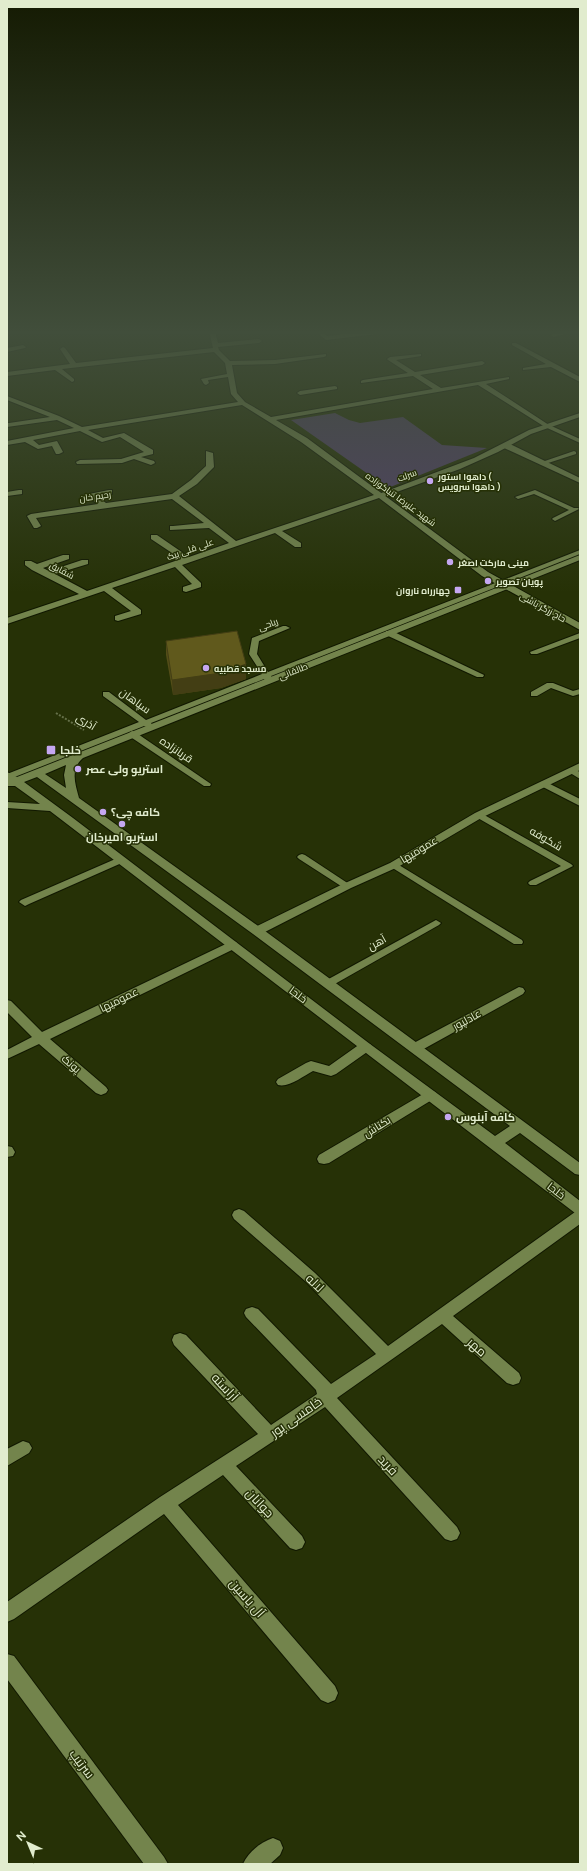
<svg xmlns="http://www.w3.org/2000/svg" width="587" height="1871" font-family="Figtree,Cairo,sans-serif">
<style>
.green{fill:#52416a}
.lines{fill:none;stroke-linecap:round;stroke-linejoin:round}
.lane-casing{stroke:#111800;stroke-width:2}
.street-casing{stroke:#111800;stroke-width:2}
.secondary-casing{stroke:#111800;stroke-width:2}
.path{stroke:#657049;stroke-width:2;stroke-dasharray:2 1.5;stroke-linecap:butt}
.lane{fill:#73844c;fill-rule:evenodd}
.street{fill:#73844c;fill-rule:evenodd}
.secondary{fill:#73844c;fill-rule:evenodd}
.wall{fill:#534d18}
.shaded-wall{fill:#433e14}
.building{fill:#60591c;stroke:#433e14}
.poi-dot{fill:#c5a7f1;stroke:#263106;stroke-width:1.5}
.labels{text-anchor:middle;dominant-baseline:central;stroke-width:3;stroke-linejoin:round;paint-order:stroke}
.far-street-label{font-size:9px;fill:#e1ecce;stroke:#263106}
.far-poi-label{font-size:9px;font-weight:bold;fill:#e1ecce;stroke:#263106;text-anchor:start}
.street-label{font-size:11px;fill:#e1ecce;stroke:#263106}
.poi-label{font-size:11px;font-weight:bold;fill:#e1ecce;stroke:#263106;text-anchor:start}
.near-street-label{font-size:13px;fill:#e1ecce;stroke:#263106}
</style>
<rect width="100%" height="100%" fill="#263106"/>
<polygon class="green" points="335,413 349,420 360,423 403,417 442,445 487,448 388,488 291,420"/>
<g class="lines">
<defs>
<g id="lane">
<polygon points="547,424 580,439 580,443 545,427 545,425"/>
<polygon points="574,451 576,452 576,454 542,465 539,463"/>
<polygon points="535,490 574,508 578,508 579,509 555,521 552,519 553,518 569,510 534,494 518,499 515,497"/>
<polygon points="580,550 580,554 271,676 273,680 272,682 266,682 264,679 151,723 153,726 152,728 149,728 144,726 7,780 7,774 139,722 103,696 103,692 109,692 146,720 262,674 249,654 252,638 283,626 286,626 290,628 259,641 257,654 268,672"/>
<polygon points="386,631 392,631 484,675 483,677 477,677 386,635"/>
<polygon points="580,633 580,638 537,654 531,654 530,652"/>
<polygon points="547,683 553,683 573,691 580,689 580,694 573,696 551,688 537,696 531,696 531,692"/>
<polygon points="132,731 135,732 211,784 210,786 204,786 129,736 128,734"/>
<polygon points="571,768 580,772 580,779 567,771"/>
<polygon points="544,781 580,799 580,806 541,786 540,784 541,782"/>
<polygon points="479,812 571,864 573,866 536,885 530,885 528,883 530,881 561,866 476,817 474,815"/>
<polygon points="302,854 305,855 352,886 347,889 344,888 299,859 297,857 299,855"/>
<polygon points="394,862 522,940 523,942 522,944 514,944 391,867 389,865"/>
<polygon points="436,920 441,923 439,925 333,985 325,985 324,983 325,981"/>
</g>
<g id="street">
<polygon points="164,331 170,331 170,332 167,334"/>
<polygon points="209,331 215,331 218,343 259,339 262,341 259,343 218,347 219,350 230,361 275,360 326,354 326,356 324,357 275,364 232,365 237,393 245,402 271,417 433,389 413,376 361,383 361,381 363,380 408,373 388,360 387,359 390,357 421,354 421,356 396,360 415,372 482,361 485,363 482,365 420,375 441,388 509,377 509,379 486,384 549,425 549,427 545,427 478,385 276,420 307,438 488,572 580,623 580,630 482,576 379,498 282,531 301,543 301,547 295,547 275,533 182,565 201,583 201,587 186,592 183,591 183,587 192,584 175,567 112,588 141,610 141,614 118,621 115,620 115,616 131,611 104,591 7,624 7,618 79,594 32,570 25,565 25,561 31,561 37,564 63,555 69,555 69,559 43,568 49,571 82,560 88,560 88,564 55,574 87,591 181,559 151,539 151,535 157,535 189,557 229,543 209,528 170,530 170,526 173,526 204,523 172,499 36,518 41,526 37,528 34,528 27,516 31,514 98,504 89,498 89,494 109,490 112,490 112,494 98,497 106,503 172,494 191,480 206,466 206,451 213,453 214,467 197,484 179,496 236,541 374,495 301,442 242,405 88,430 103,438 124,433 153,450 153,454 141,457 154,461 155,463 151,465 134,459 122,463 77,464 76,462 80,460 121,459 144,452 120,437 102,442 80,431 33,440 39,445 57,441 63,452 59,454 56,454 52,446 38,449 25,442 7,445 7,441 74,428 57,420 7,427 7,423 9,423 50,417 7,400 7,396 59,416 82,427 238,402 231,394 228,377 208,380 209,383 206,385 204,384 201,379 227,374 225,363 214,352 62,369 74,379 74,381 72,382 55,370 7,376 7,372 70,364 60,349 63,347 65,348 76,363 213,348"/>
<polygon points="315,331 322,331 327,336 369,331 380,332 377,334 326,340"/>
<polygon points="563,331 575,331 554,337 551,335"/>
<polygon points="512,343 516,343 580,377 580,382 551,367 523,370 523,368 546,364 512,345"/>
<polygon points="23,345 26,347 25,348 7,352 7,348"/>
<polygon points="335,386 337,387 337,389 300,395 297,393 300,391"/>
<polygon points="504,444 510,444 580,478 580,483 504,448"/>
<polygon points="19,490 22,490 22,494 7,496 7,492"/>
<polygon points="580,763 580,770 483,817 398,867 351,888 261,934 257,935 251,931 253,928 343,884 390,863 475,813"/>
<polygon points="120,857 126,860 124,862 29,904 25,906 19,902 21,900"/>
<polygon points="232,941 236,942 238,945 236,948 50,1039 106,1087 108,1090 106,1093 101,1095 96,1093 39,1044 7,1059 7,1050 32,1037 7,1012 7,1000 11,1001 42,1032"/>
<polygon points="519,987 523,988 525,991 523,994 420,1051 410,1051 408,1048 410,1045"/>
<path d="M365 1043 370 1044 372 1047 370 1050 336 1074 331 1076 313 1071C303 1076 289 1088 278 1085L276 1082 278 1079 306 1063 311 1061 329 1066 360 1044Z"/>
<polygon points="430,1090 435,1092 437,1095 435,1098 329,1163 324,1164 319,1163 317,1159 319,1155"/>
<polygon points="7,1146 12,1147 15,1152 13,1156 7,1157"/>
<polygon points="239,1209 244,1211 315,1273 388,1346 575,1212 580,1210 580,1224 453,1316 519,1373 521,1378 519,1383 513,1385 507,1383 442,1324 337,1398 457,1527 460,1533 457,1539 451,1541 445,1539 325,1407 236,1466 302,1536 305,1542 302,1548 296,1550 290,1548 223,1475 178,1505 335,1686 338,1693 335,1700 328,1703 321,1700 164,1514 14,1619 7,1622 7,1602 160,1497 258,1434 174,1345 172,1340 174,1335 180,1333 186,1335 271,1425 317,1394 316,1390 246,1317 244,1313 246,1309 252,1307 258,1309 331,1384 376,1354 305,1281 234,1219 232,1215 234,1211"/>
<polygon points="23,1441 29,1443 32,1448 29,1453 7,1466 7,1449"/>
<polygon points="7,1654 14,1656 164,1857 168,1864 144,1864 7,1679"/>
<path d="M273 1838 280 1841 283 1848 280 1855 270 1864H243C248 1852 261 1842 273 1838Z"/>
</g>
<g id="secondary">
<polygon points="580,413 580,417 531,434 498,452 460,469 383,497 380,497 376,495 474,458 529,430"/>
<path d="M580 555V560L83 758C70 769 75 783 79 798L261 928 580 1163V1175L575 1174 520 1133 505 1143 580 1201V1215L575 1213 50 811 7 808V802L40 804 15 786H7L8 781 7 772 17 777ZM66 765 64 775 66 788 45 774ZM37 777 253 934 510 1126 495 1136 370 1044 73 818 24 782Z"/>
</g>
</defs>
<use href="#lane" class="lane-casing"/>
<use href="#street" class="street-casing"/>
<use href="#secondary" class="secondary-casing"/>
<polyline class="path" points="56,713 84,730"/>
<use href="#lane" class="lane"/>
<use href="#street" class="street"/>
<use href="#secondary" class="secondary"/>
</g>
<polygon class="wall" points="166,641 246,664 246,679 221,688 173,695 166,655"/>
<polygon class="shaded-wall" points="246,664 246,679 221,688 173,695 172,680"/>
<polygon class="building" points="237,631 246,664 221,673 172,680 166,641"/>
<linearGradient id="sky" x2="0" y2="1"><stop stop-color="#151b03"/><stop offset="0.56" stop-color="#414e3b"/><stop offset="1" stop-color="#414e3b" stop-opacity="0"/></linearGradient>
<rect width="587" height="593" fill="url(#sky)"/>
<g class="poi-dot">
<circle cx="430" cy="481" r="4"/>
<circle cx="450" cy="562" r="4"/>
<circle cx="488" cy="581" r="4"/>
<rect x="454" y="586" width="8" height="8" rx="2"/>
<circle cx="206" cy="668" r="4"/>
<rect x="46" y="745" width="10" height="10" rx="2"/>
<circle cx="78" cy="769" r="4"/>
<circle cx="103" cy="812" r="4"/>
<circle cx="122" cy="824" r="4"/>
<circle cx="448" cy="1117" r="4"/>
</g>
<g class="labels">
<g class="far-street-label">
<text transform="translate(407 475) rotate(-20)">سرلت</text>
<text transform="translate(95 496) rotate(-8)">رحیم خان</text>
<text transform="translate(401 499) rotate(36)">شهید علیرضا تنباکوزاده</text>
<text transform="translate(190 549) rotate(-19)">علی قلی بیک</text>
<text transform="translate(62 570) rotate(28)">شقایق</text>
<text transform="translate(543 607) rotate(29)">حاج زرگر باشی</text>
<text transform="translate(268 624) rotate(-21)">ریاحی</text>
<text transform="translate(293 671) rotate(-22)">طالقانی</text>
</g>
<g class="far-poi-label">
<text x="438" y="476">داهوا استور (<tspan x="438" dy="10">داهوا سرویس )</tspan></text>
<text x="458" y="562">مینی مارکت اصغر</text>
<text x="496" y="581">پویان تصویر</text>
<text x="450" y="590" text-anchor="end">چهارراه ناروان</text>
<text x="214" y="668">مسجد قطبیه</text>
</g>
<g class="street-label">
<text transform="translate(135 701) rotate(36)">سپاهان</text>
<text transform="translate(86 722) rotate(32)">آذری</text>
<text transform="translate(176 750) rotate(34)">قربانزاده</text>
<text transform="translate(546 839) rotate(30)">شکوفه</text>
<text transform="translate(419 850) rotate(-31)">عمومیها</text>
<text transform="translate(377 943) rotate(-29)">آهن</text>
<text transform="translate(298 995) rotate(37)">خلجا</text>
<text transform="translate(119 1000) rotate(-26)">عمومیها</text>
<text transform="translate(467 1020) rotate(-29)">عادلپور</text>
<text transform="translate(71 1064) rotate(41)">پونک</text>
<text transform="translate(377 1127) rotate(-32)">بکتاش</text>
<text transform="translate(556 1191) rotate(38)">خلجا</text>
</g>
<g class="poi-label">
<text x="60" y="750">خلجا</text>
<text x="86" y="769">استریو ولی عصر</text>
<text x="111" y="812">کافه چی؟</text>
<text x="122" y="837" text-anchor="middle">استریو امیرخان</text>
<text x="456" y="1117">کافه آبنوس</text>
</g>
<g class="near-street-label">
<text transform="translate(315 1283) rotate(44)">لاله</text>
<text transform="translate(477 1347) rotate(42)">مهر</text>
<text transform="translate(225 1387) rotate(47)">آراسته</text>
<text transform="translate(296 1417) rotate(-35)">خامسی پور</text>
<text transform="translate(388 1465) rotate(47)">فرید</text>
<text transform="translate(260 1503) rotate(47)">جوانان</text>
<text transform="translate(247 1598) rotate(49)">آل یاسین</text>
<text transform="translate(82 1764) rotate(53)">سرتیپ</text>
</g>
</g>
<rect width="587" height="1871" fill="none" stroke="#e1ecce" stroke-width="16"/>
<g transform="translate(28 1843) rotate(316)" stroke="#263106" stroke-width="3" paint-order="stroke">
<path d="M0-3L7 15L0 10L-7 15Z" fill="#e1ecce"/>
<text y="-6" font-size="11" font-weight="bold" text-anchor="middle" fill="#e1ecce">N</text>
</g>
</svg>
